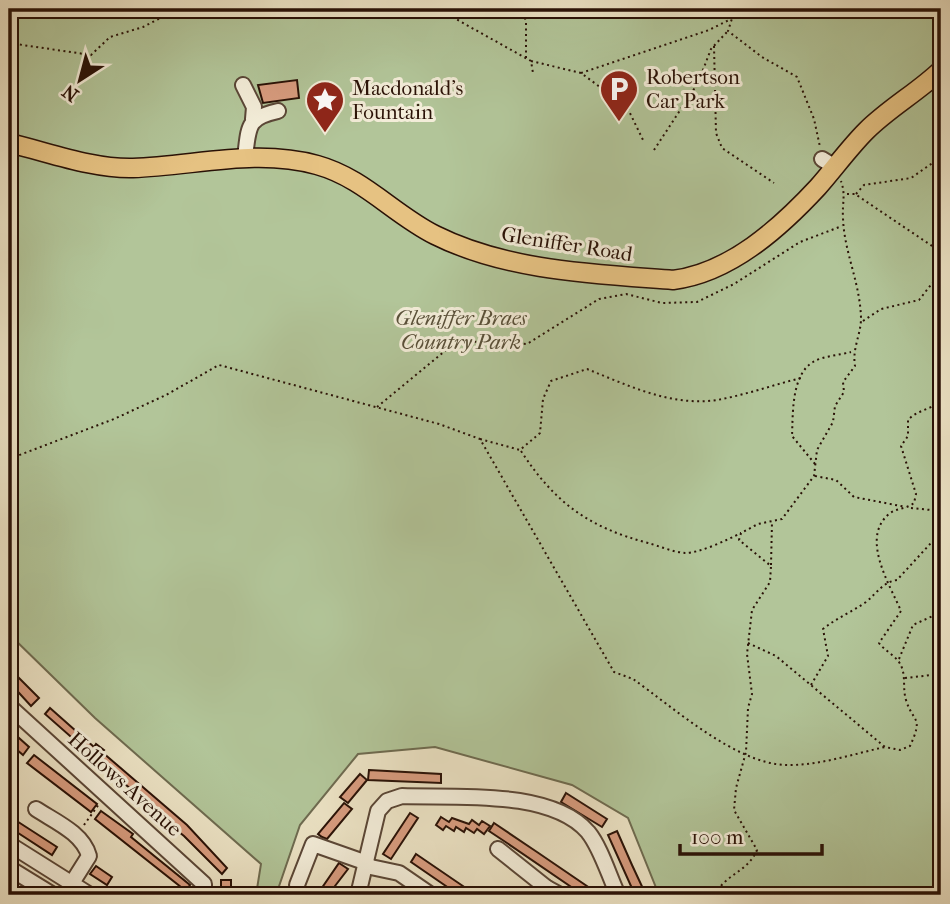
<svg xmlns="http://www.w3.org/2000/svg" width="950" height="904" font-family="'IM FELL French Canon',serif">
<style>
.green{fill:#b2c599;stroke:#6e6b50;stroke-width:2}
.building{fill:#d89c7f;stroke:#291106;stroke-width:2}
.lines{fill:none;stroke-linecap:round;stroke-linejoin:round}
.minor-casing{stroke:#5a4636;stroke-width:18}
.major-casing{stroke:#291106;stroke-width:21}
.path{stroke:#291106;stroke-width:2;stroke-dasharray:2 3.5;stroke-linecap:butt}
.minor{stroke:#f3edd9;stroke-width:14}
.major{stroke:#e6c282;stroke-width:18}
.labels{text-anchor:middle;dominant-baseline:central;stroke-width:6;stroke-linejoin:round;paint-order:stroke}
.poi-label{font-size:21px;fill:#291106;stroke:#f3edd9;text-anchor:start}
.street-label{font-size:21px;fill:#291106;stroke:#f3edd9}
.park-label{font-size:21px;font-style:italic;fill:#595039;stroke:#f3edd9}
</style>
<rect width="100%" height="100%" fill="#ece3c5"/>
<filter id="stains"><feTurbulence type="fractalNoise" baseFrequency=".00286" numOctaves="4"/><feColorMatrix values="0 0 0 0 .2 0 0 0 0 .09 0 0 0 0 .02 0 0 0 .5 -.17"/></filter>
<radialGradient id="worn" r=".72"><stop offset=".6" stop-color="#630" stop-opacity="0"/><stop offset="1" stop-color="#630" stop-opacity=".3"/></radialGradient>
<polygon class="green" points="9,9 941,9 941,887 936,895 659,895 628,818 572,785 435,747 358,754 300,825 276,895 256,895 261,864 95,718 9,634"/>
<g class="building">
<polygon points="297,80 299,98 263,103 258,85"/>
<polygon points="16,675 39,698 31,706 9,682"/>
<polygon points="50,708 94,747 96,744 104,750 102,752 187,825 227,868 222,874 184,836 149,808 151,805 76,745 78,743 45,714"/>
<polygon points="9,729 29,747 23,755 9,743"/>
<polygon points="34,755 97,804 91,812 27,763"/>
<polygon points="369,770 441,774 441,783 368,780"/>
<polygon points="360,774 367,780 348,803 340,797"/>
<polygon points="566,793 607,819 602,827 561,802"/>
<polygon points="344,803 352,809 327,839 322,837 318,834"/>
<polygon points="101,811 133,834 131,837 190,885 186,891 95,819"/>
<polygon points="410,813 418,818 391,859 383,854"/>
<polygon points="9,816 57,847 52,855 9,827"/>
<polygon points="441,817 449,822 452,818 469,824 472,820 479,825 482,821 490,826 484,834 477,829 474,833 466,828 464,832 456,827 454,831 446,826 443,830 436,825"/>
<polygon points="494,823 537,852 600,895 583,895 507,843 489,831"/>
<polygon points="617,831 632,865 646,895 635,895 608,835"/>
<polygon points="416,854 457,882 476,895 459,895 411,862"/>
<polygon points="339,863 348,869 335,886 329,895 317,895"/>
<polygon points="96,866 112,877 107,885 90,874"/>
<rect x="221" y="880" width="10" height="15"/>
</g>
<g class="lines">
<defs>
<g id="minor">
<polyline points="243,85 254,107 253,119"/>
<path d="M245 157C249 127 246 118 278 111"/>
<polyline points="822,159 835,167"/>
<polyline points="9,706 204,884 204,895"/>
<path d="M36 809C54 821 83 833 89 856L72 883"/>
<polyline points="9,844 90,895"/>
<polyline points="498,849 547,888"/>
<polyline points="366,866 399,873 431,895"/>
<polyline points="9,868 53,895"/>
<polyline points="297,885 313,844 367,863"/>
<polyline points="9,887 22,895"/>
<polyline points="542,894 547,888 560,895"/>
<path d="M358 895 378 811 387 801 402 796C455 798 551 789 588 832 601 848 609 876 618 895"/>
</g>
<path id="major" d="M9 143C48 152 92 169 133 168 195 166 256 148 317 165 364 178 393 214 435 235 507 271 594 274 673 280 730 273 780 228 818 187 834 169 849 148 866 131 889 108 918 92 941 70"/>
</defs>
<use href="#minor" class="minor-casing"/>
<use href="#major" class="major-casing"/>
<g class="path">
<polyline points="438,9 531,61 533,73"/>
<polyline points="518,9 526,20 526,58"/>
<polyline points="708,9 725,14 734,10"/>
<polyline points="735,9 728,31 762,57 797,77 814,119 820,147"/>
<polyline points="9,43 91,55 110,37 143,27 178,9"/>
<polyline points="714,46 716,133 722,148 774,183"/>
<polyline points="531,61 581,73 627,107 644,142"/>
<polyline points="581,73 709,30 731,19"/>
<polyline points="654,150 698,83 711,49 727,32"/>
<polyline points="847,194 855,194 941,252"/>
<polyline points="856,194 864,185 911,178 941,157"/>
<polyline points="863,321 881,309 919,300 941,272"/>
<polyline points="377,407 457,341 527,344 599,299 626,294 662,303 697,302 734,284 800,242 842,226"/>
<path d="M480 439 520 450 540 433 543 399 551 381 587 369C627 385 672 407 717 400 745 395 773 385 801 378"/>
<path d="M521 451C555 503 588 527 648 543 659 546 673 552 685 553 700 553 727 540 741 533"/>
<path d="M9 459 114 419 166 395 219 365 439 424 480 439 614 672 633 679C674 708 735 763 785 765 818 766 853 754 885 747"/>
<path d="M815 464 792 436C793 415 791 375 813 362 823 356 840 355 851 352"/>
<polyline points="815,476 836,480 854,497 906,507"/>
<polyline points="911,508 941,511"/>
<polyline points="771,565 772,522"/>
<path d="M748 643 776 656 885 747 900 750 910 746C924 716 913 723 906 700 902 687 907 674 899 662 894 655 884 650 879 643L901 611C890 585 860 538 889 514 896 508 907 509 914 503L916 494 901 446 908 436V420C917 410 930 410 941 401"/>
<polyline points="899,659 913,625 935,615 941,599"/>
<polyline points="905,678 941,674"/>
<path d="M811 685 828 656 823 629C838 617 852 612 866 602 877 593 883 582 897 580L941 532"/>
<polyline points="84,825 99,804"/>
<path d="M715 895C725 874 748 872 757 850L734 810 736 788 746 752 748 708 752 694 747 654 752 610 770 582 771 566 739 540 741 533 758 524 782 519 814 476 817 450 833 422 835 406 844 392 843 382 855 366C852 348 861 335 861 318 860 282 844 252 843 218 842 203 846 195 841 181"/>
</g>
<use href="#minor" class="minor"/>
<use href="#major" class="major"/>
</g>
<defs>
<symbol id="parking-pin" viewBox="-11 -11 22 30"><path d="M0 17L-7.5 6A9.5 9.5 0 1 1 7.5 6Z" fill="#8f2418" stroke="#f3edd9"/><path d="M-3.5-5.5H1a3.5 3.5 0 0 1 0 7H-1V5.5H-3.5ZM-1-3.4V-.6H.8a1.4 1.4 0 0 0 0-2.8Z" fill="#fff"/></symbol>
<symbol id="sight-pin" viewBox="-11 -11 22 30"><path d="M0 17L-7.5 6A9.5 9.5 0 1 1 7.5 6Z" fill="#8f2418" stroke="#f3edd9"/><path d="M0-6L1.8-2.2L6-1.7L2.9 1.2L3.7 5.4L0 3.3L-3.7 5.4L-2.9 1.2L-6-1.7L-1.8-2.2Z" fill="#fff"/></symbol>
</defs>
<g fill-rule="evenodd">
<use href="#parking-pin" x="597" y="67" width="44" height="60"/>
<use href="#sight-pin" x="303" y="78" width="44" height="60"/>
</g>
<g class="labels">
<g class="poi-label">
<text x="646" y="77">Robertson<tspan x="646" dy="24">Car Park</tspan></text>
<text x="352" y="88">Macdonald's<tspan x="352" dy="24">Fountain</tspan></text>
</g>
<g class="street-label">
<text transform="translate(567 244) rotate(9)">Gleniffer Road</text>
<text transform="translate(125 784) rotate(42)">Hollows Avenue</text>
</g>
<g class="park-label">
<text x="461" y="318">Gleniffer Braes<tspan x="461" dy="24">Country Park</tspan></text>
</g>
</g>
<rect width="950" height="904" fill="none" stroke="#ece3c5" stroke-width="35"/>
<rect x="10" y="10" width="929" height="883" fill="none" stroke="#291106" stroke-width="3.5"/>
<rect x="18" y="18" width="915" height="869" fill="none" stroke="#291106" stroke-width="2"/>
<g transform="translate(80 80) rotate(216)" stroke="#f3edd9" stroke-width="5" paint-order="stroke">
<path d="M0-5L12 26L0 18L-12 26Z" fill="#291106"/>
<text y="-10" font-size="19" font-weight="bold" text-anchor="middle" fill="#291106">N</text>
</g>
<path d="M680 844v10h142v-10" fill="none" stroke="#291106" stroke-width="3.5"/>
<text x="691" y="844" font-size="21" fill="#291106" stroke="#f3edd9" stroke-width="5" paint-order="stroke">100 m</text>
<rect width="100%" height="100%" filter="url(#stains)"/>
<rect width="100%" height="100%" fill="url(#worn)"/>
</svg>
